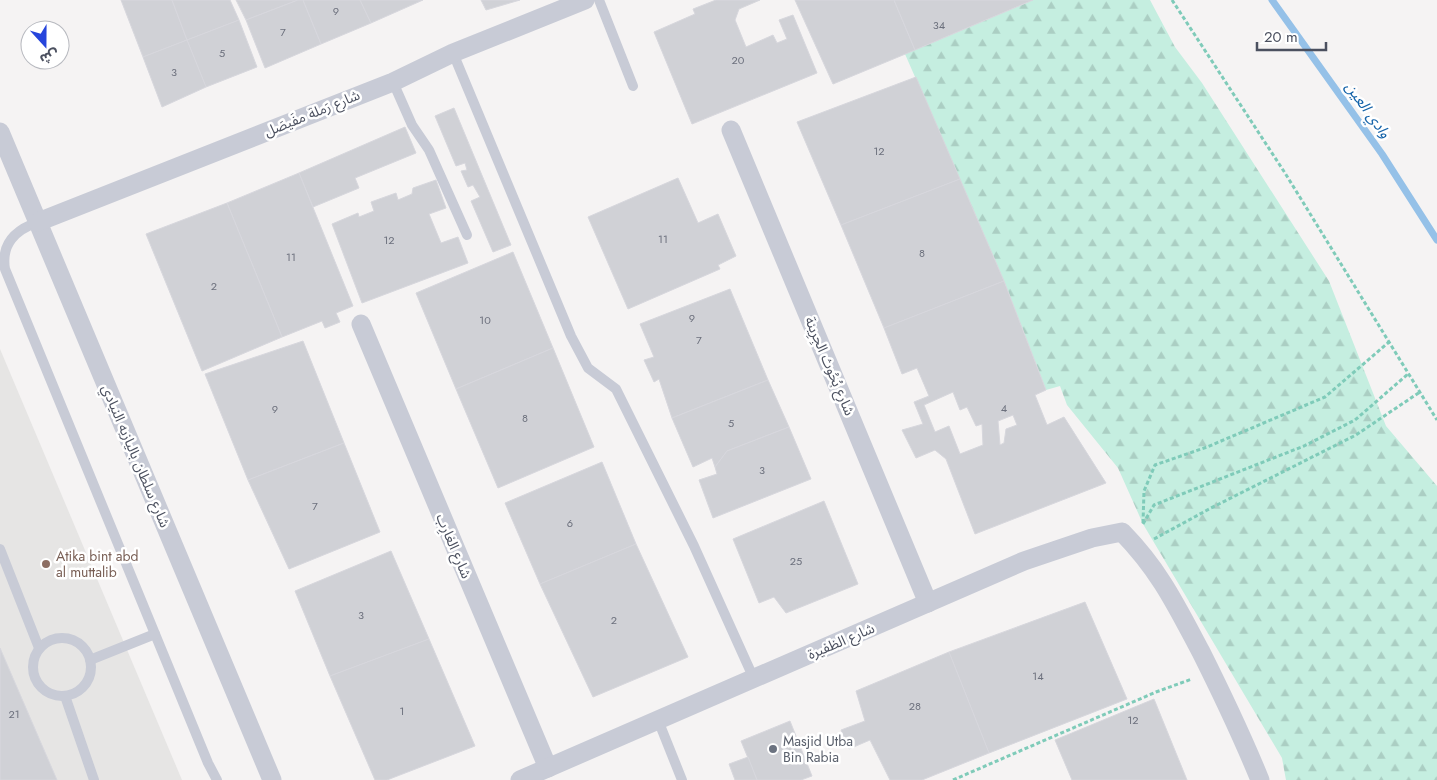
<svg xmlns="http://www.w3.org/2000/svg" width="1437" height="780" font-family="Jost,'Noto Sans Arabic',sans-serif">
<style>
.education{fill:#e6e5e4}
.forest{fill:url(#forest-firs)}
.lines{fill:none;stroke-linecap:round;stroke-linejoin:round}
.stream{stroke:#95c1e8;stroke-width:7}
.building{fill:#d0d1d6;stroke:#d7d7dd;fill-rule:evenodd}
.path{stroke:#7fcbb9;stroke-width:3;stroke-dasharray:4 2.5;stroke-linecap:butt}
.service{stroke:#c8cbd6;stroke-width:10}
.minor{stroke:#c8cbd6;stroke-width:19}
.education-dot{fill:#8d6e63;stroke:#fff;stroke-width:2}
.worship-dot{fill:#6b7280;stroke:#fff;stroke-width:2}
.labels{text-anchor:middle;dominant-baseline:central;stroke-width:5;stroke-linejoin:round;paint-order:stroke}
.number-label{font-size:11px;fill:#6c707d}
.street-label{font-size:14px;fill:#4b505f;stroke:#fff}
.education-label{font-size:14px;fill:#785e54;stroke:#fff;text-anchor:start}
.worship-label{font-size:14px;fill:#5b616d;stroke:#fff;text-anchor:start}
.water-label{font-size:15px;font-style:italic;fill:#1563a9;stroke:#fff}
</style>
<defs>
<pattern id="forest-firs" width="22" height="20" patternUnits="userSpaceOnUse" patternTransform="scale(1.25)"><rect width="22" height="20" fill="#c5eee0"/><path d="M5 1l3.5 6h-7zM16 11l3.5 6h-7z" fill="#abcec3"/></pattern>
</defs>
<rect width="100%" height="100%" fill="#f5f3f3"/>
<polygon class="education" points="0,349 182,780 0,780"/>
<polygon class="forest" points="1033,0 1150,0 1175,47 1202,83 1329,281 1386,426 1437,486 1437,780 1286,780 1282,758 1143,524 1118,468 1067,405 1060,386 1046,390 1004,281 905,54"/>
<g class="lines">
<polyline class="stream" points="1272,0 1382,154 1437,240"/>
</g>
<g class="building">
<polygon points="121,0 172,0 187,40 143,57"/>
<polygon points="172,0 230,0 239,20 187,40"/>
<polygon points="236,0 298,0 246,20"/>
<polygon points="298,0 303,0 321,44 265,68 246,20"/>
<polygon points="303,0 360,0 371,23 321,44"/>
<polygon points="360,0 423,0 371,23"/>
<polygon points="481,0 520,0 486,10"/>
<polygon points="716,0 760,0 739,9 735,20 746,47 773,35 777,43 787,39 779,20 793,15 817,73 692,124 654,32 695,14 693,9"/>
<polygon points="795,0 894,0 915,50 833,84"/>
<polygon points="894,0 1033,0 915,50"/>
<polygon points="239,20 257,67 206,87 187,40"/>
<polygon points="187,40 206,87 162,107 143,57"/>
<polygon points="916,77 960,179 841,225 797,122"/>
<polygon points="454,108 511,245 493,252 471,201 480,197 473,185 468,187 461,171 467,170 465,163 456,166 435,116"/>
<polygon points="405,127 416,153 355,178 359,188 313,207 299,173"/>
<polygon points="299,173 353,306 336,313 340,322 325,328 322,321 282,337 227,203"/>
<polygon points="678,178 698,223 718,214 736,256 718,265 720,269 628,309 588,217"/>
<polygon points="960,179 1004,281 884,328 841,225"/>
<polygon points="436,180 446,208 429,214 441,243 458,237 468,263 362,303 332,224 358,213 359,217 374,211 371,202 396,193 398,200 412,194 413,188"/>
<polygon points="227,203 282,337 202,371 146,234"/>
<polygon points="513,252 553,348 456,389 416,293"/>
<path d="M1004 281 1046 390 1035 395 1047 425 1064 417 1106 483 975 534 946 459 935 450 916 458 902 430 923 424 914 402 929 396 917 368 902 374 884 328ZM953 392 960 410 967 407 976 426 982 424 983 445 960 454 949 426 935 432 924 405ZM1013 415 1017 425 1006 429 1004 443 1000 445 998 421Z"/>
<polygon points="730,289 768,380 672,418 659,379 654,382 644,360 654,357 640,324"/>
<polygon points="303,341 344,443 248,480 205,374"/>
<polygon points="553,348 594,447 498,488 456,389"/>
<polygon points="768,380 789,427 727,451 715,467 712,458 693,467 672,418"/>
<polygon points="789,427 811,479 713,518 699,480 717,474 715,467 727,451"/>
<polygon points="344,443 380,532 289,569 248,480"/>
<polygon points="602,462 636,544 540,584 505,503"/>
<polygon points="824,501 858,584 786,613 774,597 759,603 733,539"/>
<polygon points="636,544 688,657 593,697 540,584"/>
<polygon points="391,551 429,639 330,676 295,591"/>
<polygon points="1085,602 1127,699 989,753 949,652"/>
<polygon points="429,639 475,746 387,780 375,780 330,676"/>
<polygon points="0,648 57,780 0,780"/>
<polygon points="949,652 989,753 922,780 890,780 870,740 849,749 841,730 865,721 856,691"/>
<polygon points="1154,699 1187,780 1072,780 1055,740"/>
<polygon points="790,721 812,776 801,780 757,780 741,741"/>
<polygon points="748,757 757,780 735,780 729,764"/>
</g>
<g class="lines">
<g class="path">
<polyline points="1172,0 1285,173 1437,420"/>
<polyline points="1143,523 1144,491 1155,465 1207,447 1325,397 1389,342"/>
<polyline points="1143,524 1154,505 1304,446 1355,420 1408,374"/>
<polyline points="1154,539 1211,508 1356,435 1420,392"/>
<polyline points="953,780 1156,692 1192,679"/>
</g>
<g class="service">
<polyline points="599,0 633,86"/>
<polyline points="453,53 571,336 588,368 616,389 694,546 754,679"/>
<polyline points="393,82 412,125 429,150 467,235"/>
<path d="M38 222C15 230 1 244 5 269L208 763 217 780"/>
<polyline points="0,549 39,648"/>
<circle cx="62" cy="667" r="29"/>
<polyline points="90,660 155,634"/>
<polyline points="65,696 94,780"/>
<polyline points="658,720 682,780"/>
</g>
<g class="minor">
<polyline points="731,130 928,603"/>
<polyline points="0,132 272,780"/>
<polyline points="38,222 393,82 453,53 585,0"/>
<polyline points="361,324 548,768"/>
<path d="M520 780 1024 561 1092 538 1122 532C1160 571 1176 605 1201 652 1222 694 1242 736 1260 780"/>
</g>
</g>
<circle class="education-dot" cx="46" cy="564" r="5"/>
<circle class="worship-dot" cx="773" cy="749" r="5"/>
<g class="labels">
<g class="number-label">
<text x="336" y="11">9</text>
<text x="939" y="25">34</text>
<text x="283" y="32">7</text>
<text x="222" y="53">5</text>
<text x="738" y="60">20</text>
<text x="174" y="72">3</text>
<text x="879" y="151">12</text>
<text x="663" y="239">11</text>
<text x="389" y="240">12</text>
<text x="922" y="253">8</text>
<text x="291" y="257">11</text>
<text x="214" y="286">2</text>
<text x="692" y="318">9</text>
<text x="485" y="320">10</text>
<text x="699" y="340">7</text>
<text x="1004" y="408">4</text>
<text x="275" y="409">9</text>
<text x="525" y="418">8</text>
<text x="731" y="423">5</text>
<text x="762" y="470">3</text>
<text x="315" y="506">7</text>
<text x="570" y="523">6</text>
<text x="796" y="561">25</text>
<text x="361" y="615">3</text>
<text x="614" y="620">2</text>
<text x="1038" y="676">14</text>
<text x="915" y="706">28</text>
<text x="402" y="711">1</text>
<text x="14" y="714">21</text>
<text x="1133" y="720">12</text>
</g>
<g class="street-label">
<text transform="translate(312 113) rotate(-22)">شارع رَملة مفَيصَل</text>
<text transform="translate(830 366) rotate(67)">شارع بُحُوث الجِرِينة</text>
<text transform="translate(136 456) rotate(67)">شارع سلطان باليازيه النيادي</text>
<text transform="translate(454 546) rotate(67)">شارع الغارِب</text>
<text transform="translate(841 641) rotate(-23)">شارع الظفيرة</text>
</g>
<g class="education-label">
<text x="56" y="556">Atika bint abd<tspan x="56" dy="16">al muttalib</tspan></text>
</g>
<g class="worship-label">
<text x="783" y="741">Masjid Utba<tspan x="783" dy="16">Bin Rabia</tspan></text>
</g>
<g class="water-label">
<text transform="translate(1368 110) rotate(54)">وادي العين</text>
</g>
</g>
<g transform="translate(45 45) rotate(159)"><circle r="24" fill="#ffffff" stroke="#b7b9bf"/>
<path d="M0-4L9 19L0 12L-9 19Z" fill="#2645dc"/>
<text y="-8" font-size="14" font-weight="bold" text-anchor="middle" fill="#4b505f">ش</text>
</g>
<path d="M1257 42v8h69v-8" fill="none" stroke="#4b505f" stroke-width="2.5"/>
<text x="1264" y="42" font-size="15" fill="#4b505f" stroke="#ffffff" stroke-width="4" paint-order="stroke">20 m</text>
</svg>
